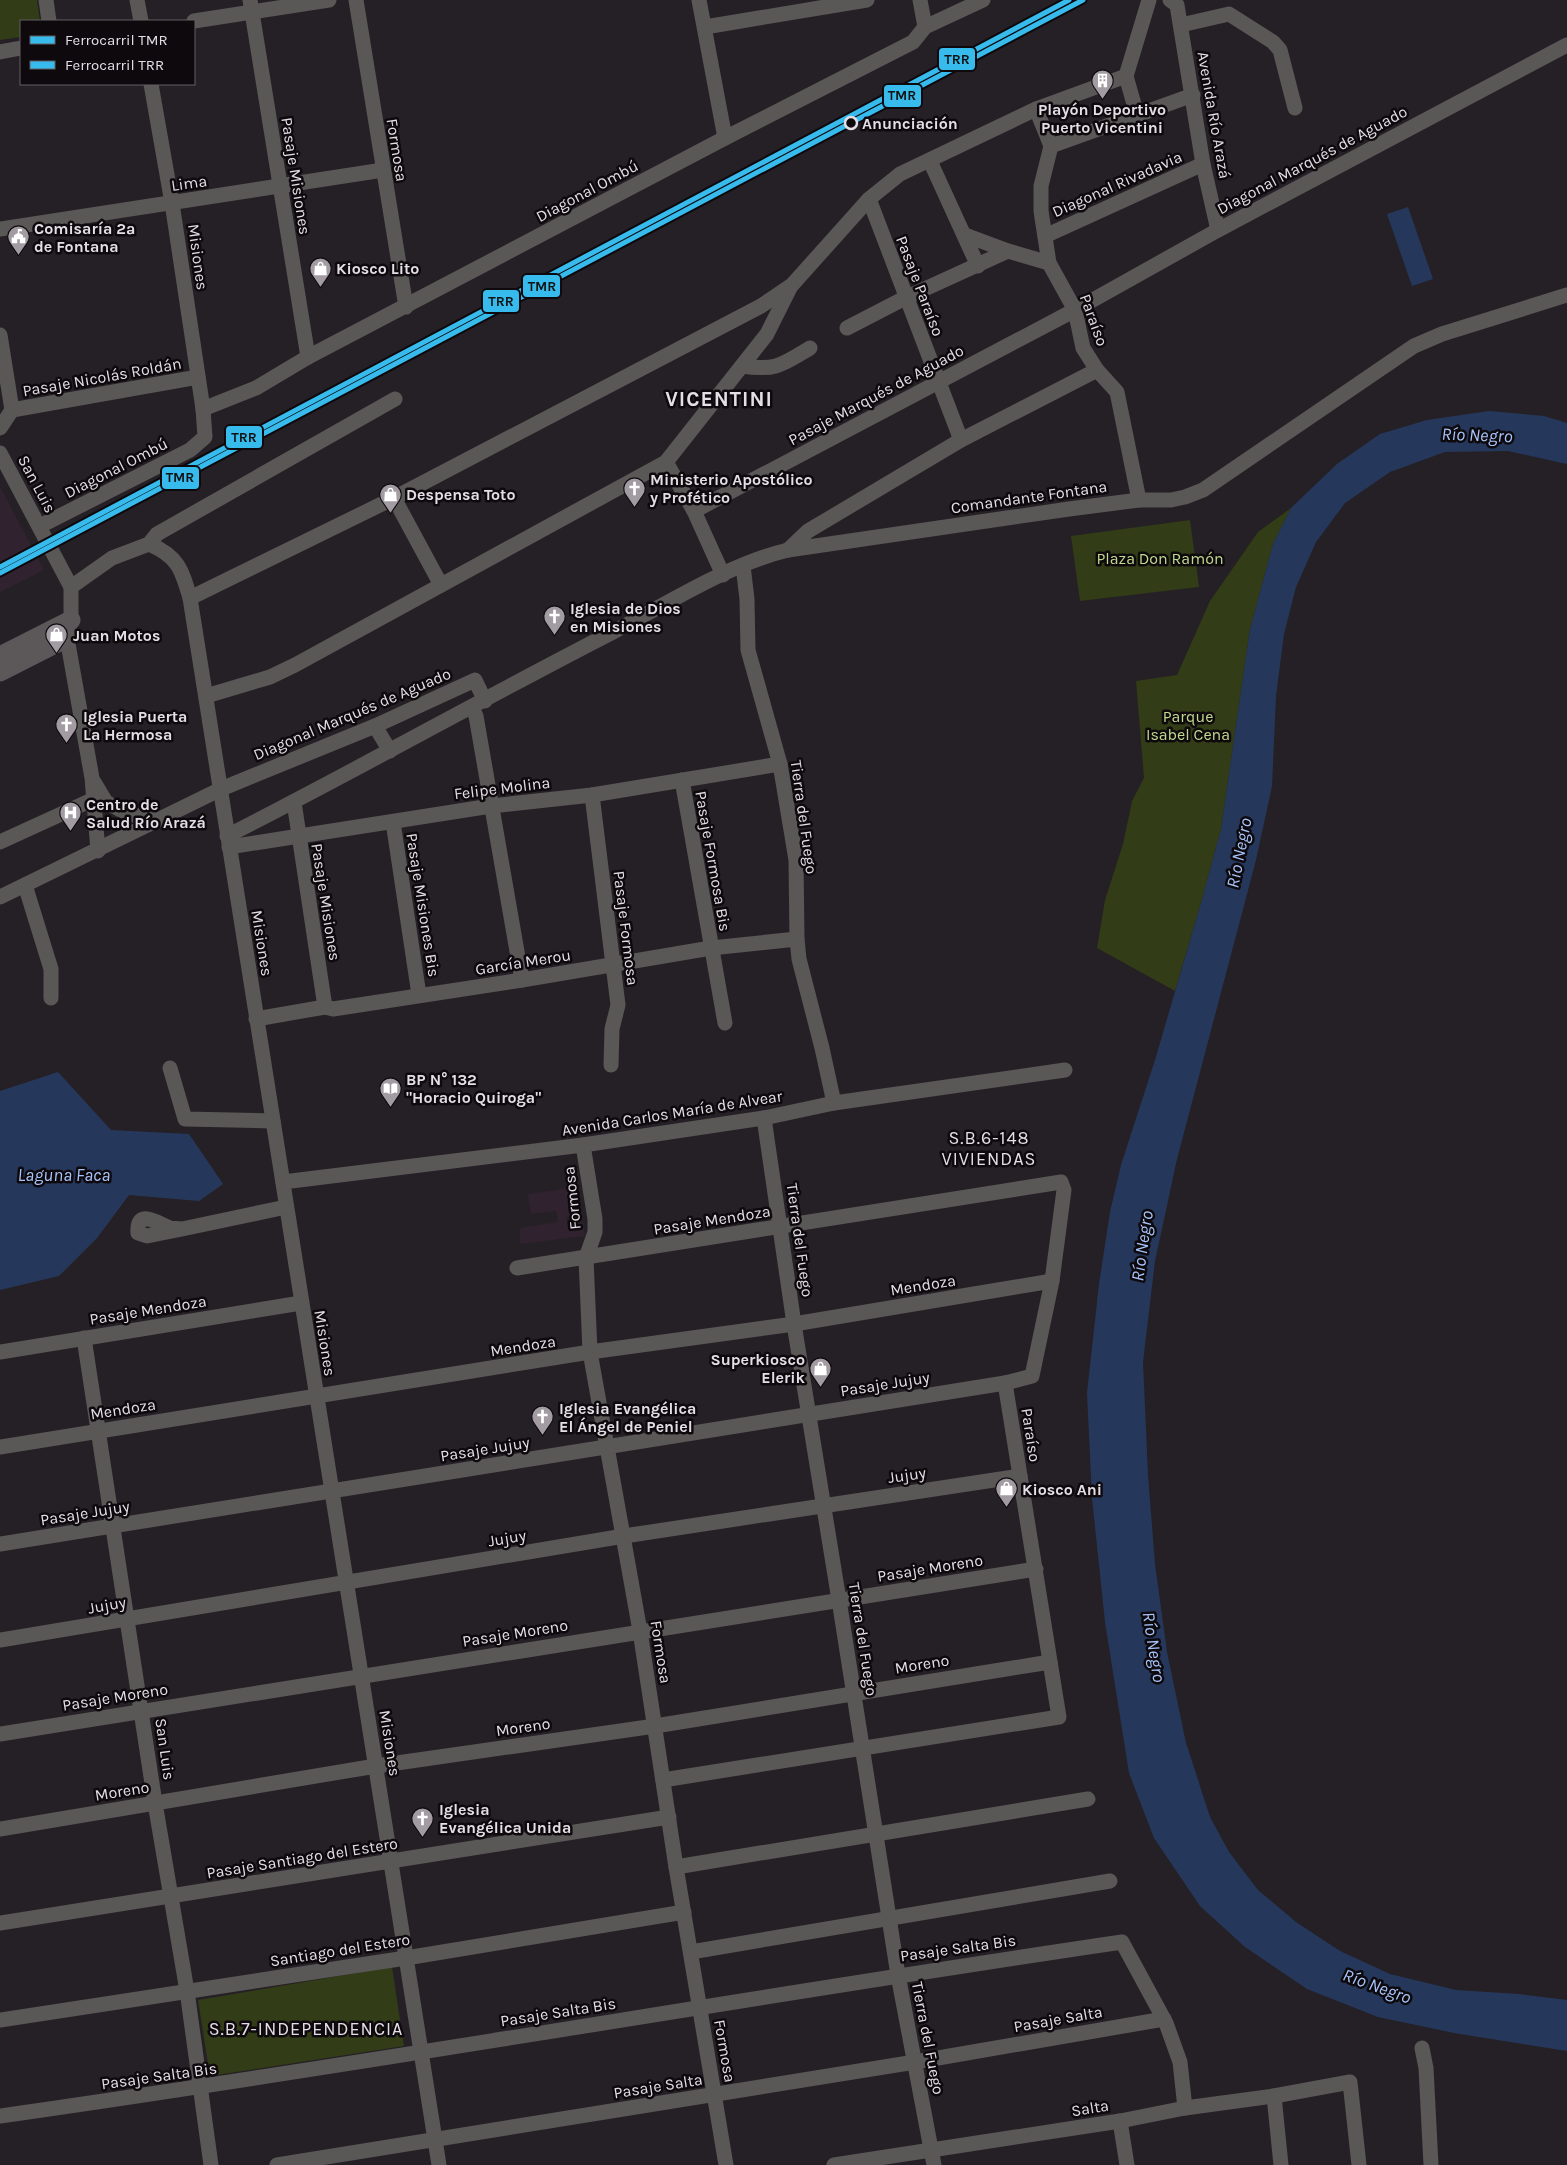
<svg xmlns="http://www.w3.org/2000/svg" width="1567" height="2165" font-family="Karla,sans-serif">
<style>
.built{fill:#30232f}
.green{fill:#323c16}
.water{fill:#25385c}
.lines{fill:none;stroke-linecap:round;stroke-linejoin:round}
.minor{stroke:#5a5757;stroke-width:15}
.major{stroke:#5c5758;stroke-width:19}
.rail-1-casing{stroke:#0d090d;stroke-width:9}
.rail-2-casing{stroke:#0d090d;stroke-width:9}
.rail-1{stroke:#37bbed;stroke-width:5}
.rail-2{stroke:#37bbed;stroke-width:5}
.stop-dot{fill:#0d090d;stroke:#e5dfe5;stroke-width:2.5}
.labels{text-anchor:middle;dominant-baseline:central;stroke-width:5;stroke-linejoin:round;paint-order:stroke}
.poi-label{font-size:16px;font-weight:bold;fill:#e5dfe5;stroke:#0d090d;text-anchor:start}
.street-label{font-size:16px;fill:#e5dfe5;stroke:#0d090d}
.stop-label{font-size:16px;font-weight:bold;fill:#e5dfe5;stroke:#0d090d;text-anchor:start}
.park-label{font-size:16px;fill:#c2da8d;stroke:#0d090d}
.water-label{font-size:18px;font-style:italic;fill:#a7c5fb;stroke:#0d090d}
.neighbourhood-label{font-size:18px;letter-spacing:1px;fill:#e5dfe5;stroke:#0d090d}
.district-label{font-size:21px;font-weight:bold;letter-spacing:1px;fill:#e5dfe5;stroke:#0d090d}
.line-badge{stroke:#0d090d;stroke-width:2}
.pale-badge-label{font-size:14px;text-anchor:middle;font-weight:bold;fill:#111}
</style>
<rect width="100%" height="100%" fill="#252025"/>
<g class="built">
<polygon points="0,487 44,570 0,592"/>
<polygon points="578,1187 582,1214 566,1217 568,1224 583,1222 585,1236 520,1244 520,1228 558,1222 556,1211 531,1214 528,1194"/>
</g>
<g class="green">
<polygon points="0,0 37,0 40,21 21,21 21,37 0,40"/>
<polygon points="1291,508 1273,544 1250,629 1221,829 1203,896 1175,991 1097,948 1105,900 1123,844 1132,801 1144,778 1136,681 1177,675 1210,601 1258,532"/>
<polygon points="1190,520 1199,587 1080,601 1071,536"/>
<polygon points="392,1967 404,2046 210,2076 198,2000"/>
</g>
<g class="water">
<polygon points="1408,207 1433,279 1412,286 1387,214"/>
<polygon points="1489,411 1544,416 1567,423 1567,464 1508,451 1445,452 1390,472 1345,503 1316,542 1296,587 1284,634 1276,696 1272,786 1256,860 1177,1159 1155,1261 1143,1362 1148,1475 1155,1564 1167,1652 1186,1743 1210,1817 1229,1852 1258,1890 1296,1922 1340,1951 1390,1974 1456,1990 1519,1994 1567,2000 1567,2051 1454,2033 1378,2017 1307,1989 1245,1947 1200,1906 1154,1838 1129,1773 1105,1622 1092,1498 1087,1393 1099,1284 1110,1212 1121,1165 1155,1060 1203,896 1221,829 1250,629 1273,544 1291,508 1337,464 1380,434 1427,420"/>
<polygon points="58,1072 111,1130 189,1134 223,1184 199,1201 129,1195 97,1238 59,1276 0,1290 0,1091"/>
</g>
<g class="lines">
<g class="minor">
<polyline points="46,0 49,21"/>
<polyline points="137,0 141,21"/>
<polyline points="250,0 308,357"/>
<polyline points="356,0 406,307"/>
<polyline points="699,0 725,138"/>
<polyline points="920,0 925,27"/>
<polyline points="1170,0 1177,5 1203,164 1218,230"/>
<polyline points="194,21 329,0"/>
<polyline points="1181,25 1229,14 1273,42 1280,50 1295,108"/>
<polyline points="705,27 867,0"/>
<polyline points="0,52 21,48"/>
<polyline points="1036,109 1051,146"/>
<polyline points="1137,115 1126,76 1149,0"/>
<polyline points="930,161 978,266"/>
<polyline points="869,199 961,440"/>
<polyline points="0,229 383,170"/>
<polyline points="965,235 1008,251 1049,263 1075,310 1083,348 1097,370 1117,392 1139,500"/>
<polyline points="1045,236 1203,164"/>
<polyline points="1049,263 1041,211 1041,186 1051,146 1193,95"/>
<polyline points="847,328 905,298 1008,251"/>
<polyline points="0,335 12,410"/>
<path d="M742 366C776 371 782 365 810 348"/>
<polyline points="203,409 256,388 308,357 725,138 913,42 925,27 983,0"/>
<polyline points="12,410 198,377"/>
<polyline points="0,428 12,410"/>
<polyline points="0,453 71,587 71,620 67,638 92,778 98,851"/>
<polyline points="666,462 694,511 723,575"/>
<polyline points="394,498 441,585"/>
<polyline points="694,511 1075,310 1218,230 1567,45"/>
<polyline points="40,526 190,450 205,437 203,409 172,203 151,84"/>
<path d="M149 544C178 556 182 570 190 598L439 2165"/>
<polyline points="788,550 808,531 961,440 1097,370"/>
<polyline points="743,566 747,599 748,650 780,764 796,860 797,939 799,959 822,1048 834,1103"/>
<polyline points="71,587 112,558 149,544 157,534 395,399"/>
<polyline points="190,598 394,498 761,306 792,285 869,199 900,174 1036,109 1126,76"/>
<polyline points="206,696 270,677 295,665 666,462 767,334 791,286"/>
<polyline points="472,708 476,716 522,980"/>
<polyline points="375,726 390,751"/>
<polyline points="682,780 725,1023"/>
<polyline points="94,782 106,802 128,814 158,819"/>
<polyline points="592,795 618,1005 612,1029 611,1065"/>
<polyline points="294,802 325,1007"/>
<polyline points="393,822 419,995"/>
<path d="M227 836C357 770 484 698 613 632 667 604 729 564 788 550L1069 509 1139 500H1171L1185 497 1203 490 1414 346 1442 334 1567 295"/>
<polyline points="0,842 94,799"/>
<polyline points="229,847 491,806 592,795 780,764"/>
<polyline points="25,885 51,969 51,998"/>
<polyline points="0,897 221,789 375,726 475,680 485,701"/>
<polyline points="256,1019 325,1007 333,1009 522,980 711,948 797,939"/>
<polyline points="170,1068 185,1119 273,1121"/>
<polyline points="764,1118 794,1324 839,1600 898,1975 934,2165"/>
<polyline points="583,1145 595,1219 595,1232 586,1258 590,1352 640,1631 676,1867 726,2165"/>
<polyline points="283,1182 583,1145 764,1118 834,1103 1065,1070"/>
<path d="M182 1229 147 1236 138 1233C136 1207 159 1224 170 1228 173 1229 178 1228 182 1229L286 1207"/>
<polyline points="517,1268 1061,1182 1064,1190 1052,1281 1032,1376 1005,1383 1059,1717 663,1780"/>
<polyline points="84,1338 155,1803 187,1991 211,2165"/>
<polyline points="0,1352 301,1303"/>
<polyline points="0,1447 590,1352 794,1324 1052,1281"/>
<polyline points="0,1544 1005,1383"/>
<polyline points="0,1640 624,1536 1020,1476"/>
<polyline points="0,1734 1036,1569"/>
<polyline points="0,1829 376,1766 655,1726 1050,1662"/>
<polyline points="676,1867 1088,1799"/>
<polyline points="0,1923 669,1817"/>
<polyline points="691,1952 1110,1881"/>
<polyline points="0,2020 406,1958 684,1912"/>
<polyline points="1422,2048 1426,2068 1431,2165"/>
<polyline points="1274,2096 1281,2165"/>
<path d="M0 2116C375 2063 748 1997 1122 1942L1166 2023 1180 2062 1185 2108"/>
<polyline points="1120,2121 1127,2165"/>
<polyline points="277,2165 915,2062 1164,2019"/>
<polyline points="834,2165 1120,2121 1185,2108 1274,2096 1350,2082 1359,2165"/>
</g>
<g class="major">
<polyline points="0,656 71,620"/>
<polyline points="0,672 67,638"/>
</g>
<defs>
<polyline id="rail-1" points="0,573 1083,0"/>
<polyline id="rail-2" points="0,567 1069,0"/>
</defs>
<use href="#rail-1" class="rail-1-casing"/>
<use href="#rail-2" class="rail-2-casing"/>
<use href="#rail-1" class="rail-1"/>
<use href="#rail-2" class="rail-2"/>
</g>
<defs>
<symbol id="building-pin" viewBox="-11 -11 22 30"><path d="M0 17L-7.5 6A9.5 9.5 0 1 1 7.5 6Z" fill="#a29ca2" stroke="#0d090d"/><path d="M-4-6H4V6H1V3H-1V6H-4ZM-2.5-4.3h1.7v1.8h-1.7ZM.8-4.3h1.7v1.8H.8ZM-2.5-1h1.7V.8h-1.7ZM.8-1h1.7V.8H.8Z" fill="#fff"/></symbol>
<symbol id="civic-pin" viewBox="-11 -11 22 30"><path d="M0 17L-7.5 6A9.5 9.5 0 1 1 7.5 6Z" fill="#a29ca2" stroke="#0d090d"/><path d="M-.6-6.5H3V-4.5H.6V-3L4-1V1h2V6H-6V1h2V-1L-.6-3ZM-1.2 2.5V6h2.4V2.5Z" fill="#fff"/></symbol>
<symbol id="shop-pin" viewBox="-11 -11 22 30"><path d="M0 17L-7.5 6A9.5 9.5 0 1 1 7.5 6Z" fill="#a29ca2" stroke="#0d090d"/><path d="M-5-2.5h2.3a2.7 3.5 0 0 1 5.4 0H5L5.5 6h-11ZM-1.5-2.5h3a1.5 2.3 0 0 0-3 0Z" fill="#fff"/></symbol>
<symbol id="church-pin" viewBox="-11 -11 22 30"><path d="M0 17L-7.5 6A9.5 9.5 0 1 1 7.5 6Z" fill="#a29ca2" stroke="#0d090d"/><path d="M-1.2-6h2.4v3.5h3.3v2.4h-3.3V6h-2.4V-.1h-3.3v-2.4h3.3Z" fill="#fff"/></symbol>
<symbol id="hospital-pin" viewBox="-11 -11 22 30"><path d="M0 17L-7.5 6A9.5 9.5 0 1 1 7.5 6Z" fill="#a29ca2" stroke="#0d090d"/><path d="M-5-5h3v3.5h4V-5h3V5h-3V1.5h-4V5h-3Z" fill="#fff"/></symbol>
<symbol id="library-pin" viewBox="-11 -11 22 30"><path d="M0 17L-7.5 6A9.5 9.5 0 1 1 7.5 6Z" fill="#a29ca2" stroke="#0d090d"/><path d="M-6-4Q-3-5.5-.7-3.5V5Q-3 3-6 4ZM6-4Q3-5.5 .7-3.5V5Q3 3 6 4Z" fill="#fff"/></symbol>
</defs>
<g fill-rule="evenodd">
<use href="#building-pin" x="1090" y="68" width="25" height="34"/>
<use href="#civic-pin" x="6" y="224" width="25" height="34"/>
<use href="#shop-pin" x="308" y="256" width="25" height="34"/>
<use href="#church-pin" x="622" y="476" width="25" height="34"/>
<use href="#shop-pin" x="378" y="482" width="25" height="34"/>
<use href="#church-pin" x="542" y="604" width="25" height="34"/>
<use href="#shop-pin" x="44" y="622" width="25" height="34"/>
<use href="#church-pin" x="54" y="712" width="25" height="34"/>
<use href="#hospital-pin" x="58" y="800" width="25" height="34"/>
<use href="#library-pin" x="378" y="1076" width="25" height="34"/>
<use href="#shop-pin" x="808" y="1356" width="25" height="34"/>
<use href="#church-pin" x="530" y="1404" width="25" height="34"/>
<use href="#shop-pin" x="994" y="1476" width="25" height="34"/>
<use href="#church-pin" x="410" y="1806" width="25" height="34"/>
</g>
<circle class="stop-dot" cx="851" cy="123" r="6"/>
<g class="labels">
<g class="poi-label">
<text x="1102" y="109" text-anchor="middle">Playón Deportivo<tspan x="1102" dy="18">Puerto Vicentini</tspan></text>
<text x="34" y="228">Comisaría 2ª<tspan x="34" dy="18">de Fontana</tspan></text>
<text x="336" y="268">Kiosco Lito</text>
<text x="650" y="479">Ministerio Apostólico<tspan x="650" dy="18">y Profético</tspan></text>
<text x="406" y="494">Despensa Toto</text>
<text x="570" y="608">Iglesia de Dios<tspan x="570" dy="18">en Misiones</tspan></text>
<text x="73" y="635">Juan Motos</text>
<text x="83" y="716">Iglesia Puerta<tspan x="83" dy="18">La Hermosa</tspan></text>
<text x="86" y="804">Centro de<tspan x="86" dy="18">Salud Río Arazá</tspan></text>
<text x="406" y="1079">BP N° 132<tspan x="406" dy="18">"Horacio Quiroga"</tspan></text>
<text x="805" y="1359" text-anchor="end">Superkiosco<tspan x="805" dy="18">Elerik</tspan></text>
<text x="559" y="1408">Iglesia Evangélica<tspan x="559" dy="18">El Ángel de Peniel</tspan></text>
<text x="1022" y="1489">Kiosco Ani</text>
<text x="439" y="1809">Iglesia<tspan x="439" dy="18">Evangélica Unida</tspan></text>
</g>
<g class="street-label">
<text transform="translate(1214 115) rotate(80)">Avenida Río Arazá</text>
<text transform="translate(397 150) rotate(81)">Formosa</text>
<text transform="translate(1312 160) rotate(-28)">Diagonal Marqués de Aguado</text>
<text transform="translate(296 176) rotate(81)">Pasaje Misiones</text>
<text transform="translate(189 183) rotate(-8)">Lima</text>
<text transform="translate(1117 184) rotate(-24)">Diagonal Rivadavia</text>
<text transform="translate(587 191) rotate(-28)">Diagonal Ombú</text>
<text transform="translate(198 257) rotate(82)">Misiones</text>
<text transform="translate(920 286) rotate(69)">Pasaje Paraíso</text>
<text transform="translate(1094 320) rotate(70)">Paraíso</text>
<text transform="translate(102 377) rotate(-10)">Pasaje Nicolás Roldán</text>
<text transform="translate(876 395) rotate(-28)">Pasaje Marqués de Aguado</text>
<text transform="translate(116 468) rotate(-27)">Diagonal Ombú</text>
<text transform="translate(37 484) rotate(62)">San Luis</text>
<text transform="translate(1029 497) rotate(-8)">Comandante Fontana</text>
<text transform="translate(352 714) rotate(-23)">Diagonal Marqués de Aguado</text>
<text transform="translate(502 788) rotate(-7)">Felipe Molina</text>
<text transform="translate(804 817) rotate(82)">Tierra del Fuego</text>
<text transform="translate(713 861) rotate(80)">Pasaje Formosa Bis</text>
<text transform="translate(326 902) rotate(81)">Pasaje Misiones</text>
<text transform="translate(423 905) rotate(81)">Pasaje Misiones Bis</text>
<text transform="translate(626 928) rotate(83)">Pasaje Formosa</text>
<text transform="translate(262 943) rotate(81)">Misiones</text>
<text transform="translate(523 962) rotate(-9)">García Merou</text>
<text transform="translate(672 1113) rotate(-9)">Avenida Carlos María de Alvear</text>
<text transform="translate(572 1198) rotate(-96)">Formosa</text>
<text transform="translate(712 1220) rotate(-9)">Pasaje Mendoza</text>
<text transform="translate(800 1240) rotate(82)">Tierra del Fuego</text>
<text transform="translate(923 1285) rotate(-9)">Mendoza</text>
<text transform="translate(148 1310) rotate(-9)">Pasaje Mendoza</text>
<text transform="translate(325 1343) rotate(81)">Misiones</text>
<text transform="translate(523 1346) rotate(-9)">Mendoza</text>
<text transform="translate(885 1384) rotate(-9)">Pasaje Jujuy</text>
<text transform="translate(123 1409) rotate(-9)">Mendoza</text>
<text transform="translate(1031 1435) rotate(81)">Paraíso</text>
<text transform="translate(485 1449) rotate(-9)">Pasaje Jujuy</text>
<text transform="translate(907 1475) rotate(-8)">Jujuy</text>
<text transform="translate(85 1513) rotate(-9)">Pasaje Jujuy</text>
<text transform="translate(507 1538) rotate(-9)">Jujuy</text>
<text transform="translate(930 1568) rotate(-9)">Pasaje Moreno</text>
<text transform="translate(107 1605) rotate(-10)">Jujuy</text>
<text transform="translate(515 1633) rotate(-9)">Pasaje Moreno</text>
<text transform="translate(863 1639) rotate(81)">Tierra del Fuego</text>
<text transform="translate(661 1652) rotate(81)">Formosa</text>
<text transform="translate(922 1664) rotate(-9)">Moreno</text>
<text transform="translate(115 1697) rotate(-9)">Pasaje Moreno</text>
<text transform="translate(523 1727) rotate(-8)">Moreno</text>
<text transform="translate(390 1743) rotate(81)">Misiones</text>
<text transform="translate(165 1749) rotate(82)">San Luis</text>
<text transform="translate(122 1791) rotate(-9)">Moreno</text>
<text transform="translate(302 1858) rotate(-9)">Pasaje Santiago del Estero</text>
<text transform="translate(958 1948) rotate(-8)">Pasaje Salta Bis</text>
<text transform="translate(340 1950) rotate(-9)">Santiago del Estero</text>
<text transform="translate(558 2012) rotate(-9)">Pasaje Salta Bis</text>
<text transform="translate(1058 2019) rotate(-10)">Pasaje Salta</text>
<text transform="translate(928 2038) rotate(79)">Tierra del Fuego</text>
<text transform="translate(725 2051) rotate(80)">Formosa</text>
<text transform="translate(159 2076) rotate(-8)">Pasaje Salta Bis</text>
<text transform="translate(658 2086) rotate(-9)">Pasaje Salta</text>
<text transform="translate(1090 2108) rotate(-9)">Salta</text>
</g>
<g class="stop-label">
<text x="862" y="123">Anunciación</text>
</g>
<g class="park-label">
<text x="1160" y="558">Plaza Don Ramón</text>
<text x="1188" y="716">Parque<tspan x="1188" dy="18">Isabel Cena</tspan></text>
</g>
<g class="water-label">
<text transform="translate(1477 435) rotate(2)">Río Negro</text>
<text transform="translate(1239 853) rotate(-79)">Río Negro</text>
<text x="64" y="1175">Laguna Faca</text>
<text transform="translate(1142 1246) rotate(-82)">Río Negro</text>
<text transform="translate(1154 1647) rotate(81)">Río Negro</text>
<text transform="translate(1377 1986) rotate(20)">Río Negro</text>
</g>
<g class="neighbourhood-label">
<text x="989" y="1138">S.B.6-148<tspan x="989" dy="21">VIVIENDAS</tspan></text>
<text x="306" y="2029">S.B.7-INDEPENDENCIA</text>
</g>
<g class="district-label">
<text x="719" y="399">VICENTINI</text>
</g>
</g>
<g class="line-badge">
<rect x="938" y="47" width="38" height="24" rx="5" fill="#37bbed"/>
<rect x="883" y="84" width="39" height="24" rx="5" fill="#37bbed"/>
<rect x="522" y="274" width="39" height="24" rx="5" fill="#37bbed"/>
<rect x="482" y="289" width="38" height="24" rx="5" fill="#37bbed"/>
<rect x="225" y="425" width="38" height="24" rx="5" fill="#37bbed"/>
<rect x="161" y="466" width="39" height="24" rx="5" fill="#37bbed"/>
</g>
<g class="pale-badge-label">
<text x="957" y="64">TRR</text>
<text x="902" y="100">TMR</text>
<text x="542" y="291">TMR</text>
<text x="501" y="306">TRR</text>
<text x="244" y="442">TRR</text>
<text x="180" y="482">TMR</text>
</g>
<rect x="20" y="20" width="175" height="65" fill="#0d090d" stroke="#635f63"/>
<rect x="30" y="36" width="25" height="8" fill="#37bbed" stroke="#635f63"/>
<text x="65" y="45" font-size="15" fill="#e5dfe5">Ferrocarril TMR</text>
<rect x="30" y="61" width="25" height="8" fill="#37bbed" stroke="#635f63"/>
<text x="65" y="70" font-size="15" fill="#e5dfe5">Ferrocarril TRR</text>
</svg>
